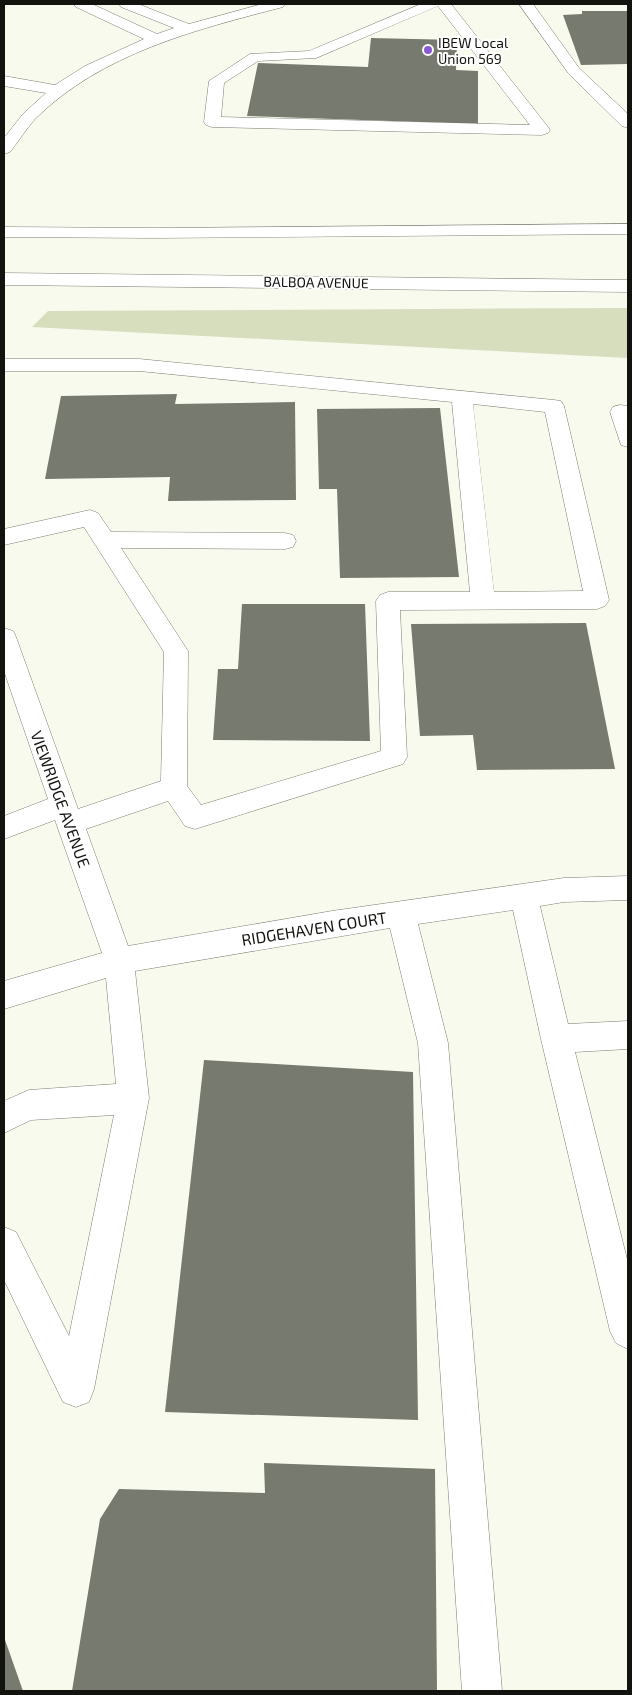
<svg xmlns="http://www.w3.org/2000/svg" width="632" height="1695" font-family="'Exo 2',sans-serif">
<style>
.green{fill:#d6debe}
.building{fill:#777a6e}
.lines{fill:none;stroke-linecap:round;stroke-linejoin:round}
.minor-casing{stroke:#7b7d72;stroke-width:1}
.major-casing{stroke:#7b7d72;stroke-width:1}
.minor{fill:#fff;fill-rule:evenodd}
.major{fill:#fff;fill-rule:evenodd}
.poi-dot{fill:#8859d2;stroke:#fff;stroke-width:2}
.labels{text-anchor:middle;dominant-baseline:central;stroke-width:4;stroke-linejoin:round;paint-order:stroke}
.far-poi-label{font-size:14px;fill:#12130f;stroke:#fff;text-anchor:start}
.far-street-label{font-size:14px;fill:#12130f;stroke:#fff}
.street-label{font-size:16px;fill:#12130f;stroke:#fff}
</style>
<rect width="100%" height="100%" fill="#f7faed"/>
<polygon class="green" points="628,308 628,358 32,327 48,311"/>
<g class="building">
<polygon points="582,11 628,11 628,64 581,65 563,15 582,14"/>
<polygon points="371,38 457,40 456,70 478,71 478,124 247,116 258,63 368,67"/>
<polygon points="177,394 175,404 295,402 296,500 168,501 170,477 45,479 61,396"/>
<polygon points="440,408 459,577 340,578 337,489 319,489 317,409"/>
<polygon points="242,604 365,604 370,741 213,740 218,669 238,669"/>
<polygon points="586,623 615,769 477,770 473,735 420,736 411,624"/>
<polygon points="204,1060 413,1072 418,1420 165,1412"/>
<polygon points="264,1463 435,1469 437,1691 72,1691 100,1519 119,1489 265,1493"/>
<polygon points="4,1637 23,1691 4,1691"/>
</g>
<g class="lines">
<defs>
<g id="minor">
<path d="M74 4H92L157 34 174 28 121 7 119 4H138L189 24 262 4H285L283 7C195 30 102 53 35 119 26 129 18 142 10 152L4 154V138L23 114 46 93 4 86V76L55 85 85 66 144 39 76 7Z"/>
<path d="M421 4H451L548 127 550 130 548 133 542 135 212 127 206 125 204 122 209 81 250 54 309 51ZM438 6 530 125 221 117 224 83 258 61 316 58Z"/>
<polygon points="519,4 533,4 579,68 628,114 628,128 622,126 569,74"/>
<path d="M4 359H139L554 400 561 401 564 406 609 600 605 606 597 609 400 610 407 757 403 764 195 829 185 826 168 801 86 829 128 946 332 911 564 878 628 876V900L564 902 540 906 568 1024 628 1021V1049L575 1052 628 1263V1349L616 1343 610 1331 541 1039 513 910 418 924 448 1043 502 1691H462L418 1043 390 928 135 971 149 1098 94 1389 89 1402 76 1407 63 1402 4 1280V1227L16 1232 69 1336 114 1115 31 1120 4 1133V1101L29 1090 116 1084 106 978 4 1009V981L102 953 55 820 4 839V816L48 799 4 671V628L13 631 16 637 78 809 161 781 164 652 84 527 4 545V529L90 510 98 513 111 532 285 533 293 535 296 541 293 547 285 549 121 548 188 651 187 786 201 805 381 751 376 601 380 595 388 592H470L452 402 139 371H4ZM473 404 545 412 583 591 494 592Z"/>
<polygon points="620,405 628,406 628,447 621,445 610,412 613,407"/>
</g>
<g id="major">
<polygon points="628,224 628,234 154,238 4,237 4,227 154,228"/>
<polygon points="4,273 628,280 628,292 4,285"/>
</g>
</defs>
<use href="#minor" class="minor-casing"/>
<use href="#major" class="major-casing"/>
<use href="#minor" class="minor"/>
<use href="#major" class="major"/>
</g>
<circle class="poi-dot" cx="428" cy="50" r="5"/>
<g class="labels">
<g class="far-poi-label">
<text x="438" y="42">IBEW Local<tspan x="438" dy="16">Union 569</tspan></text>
</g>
<g class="far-street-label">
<text transform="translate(316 282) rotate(1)">BALBOA AVENUE</text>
</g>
<g class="street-label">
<text transform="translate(61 799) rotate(70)">VIEWRIDGE AVENUE</text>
<text transform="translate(314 928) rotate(-9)">RIDGEHAVEN COURT</text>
</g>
</g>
<rect width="632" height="1695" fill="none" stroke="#12130f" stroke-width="10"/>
</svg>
